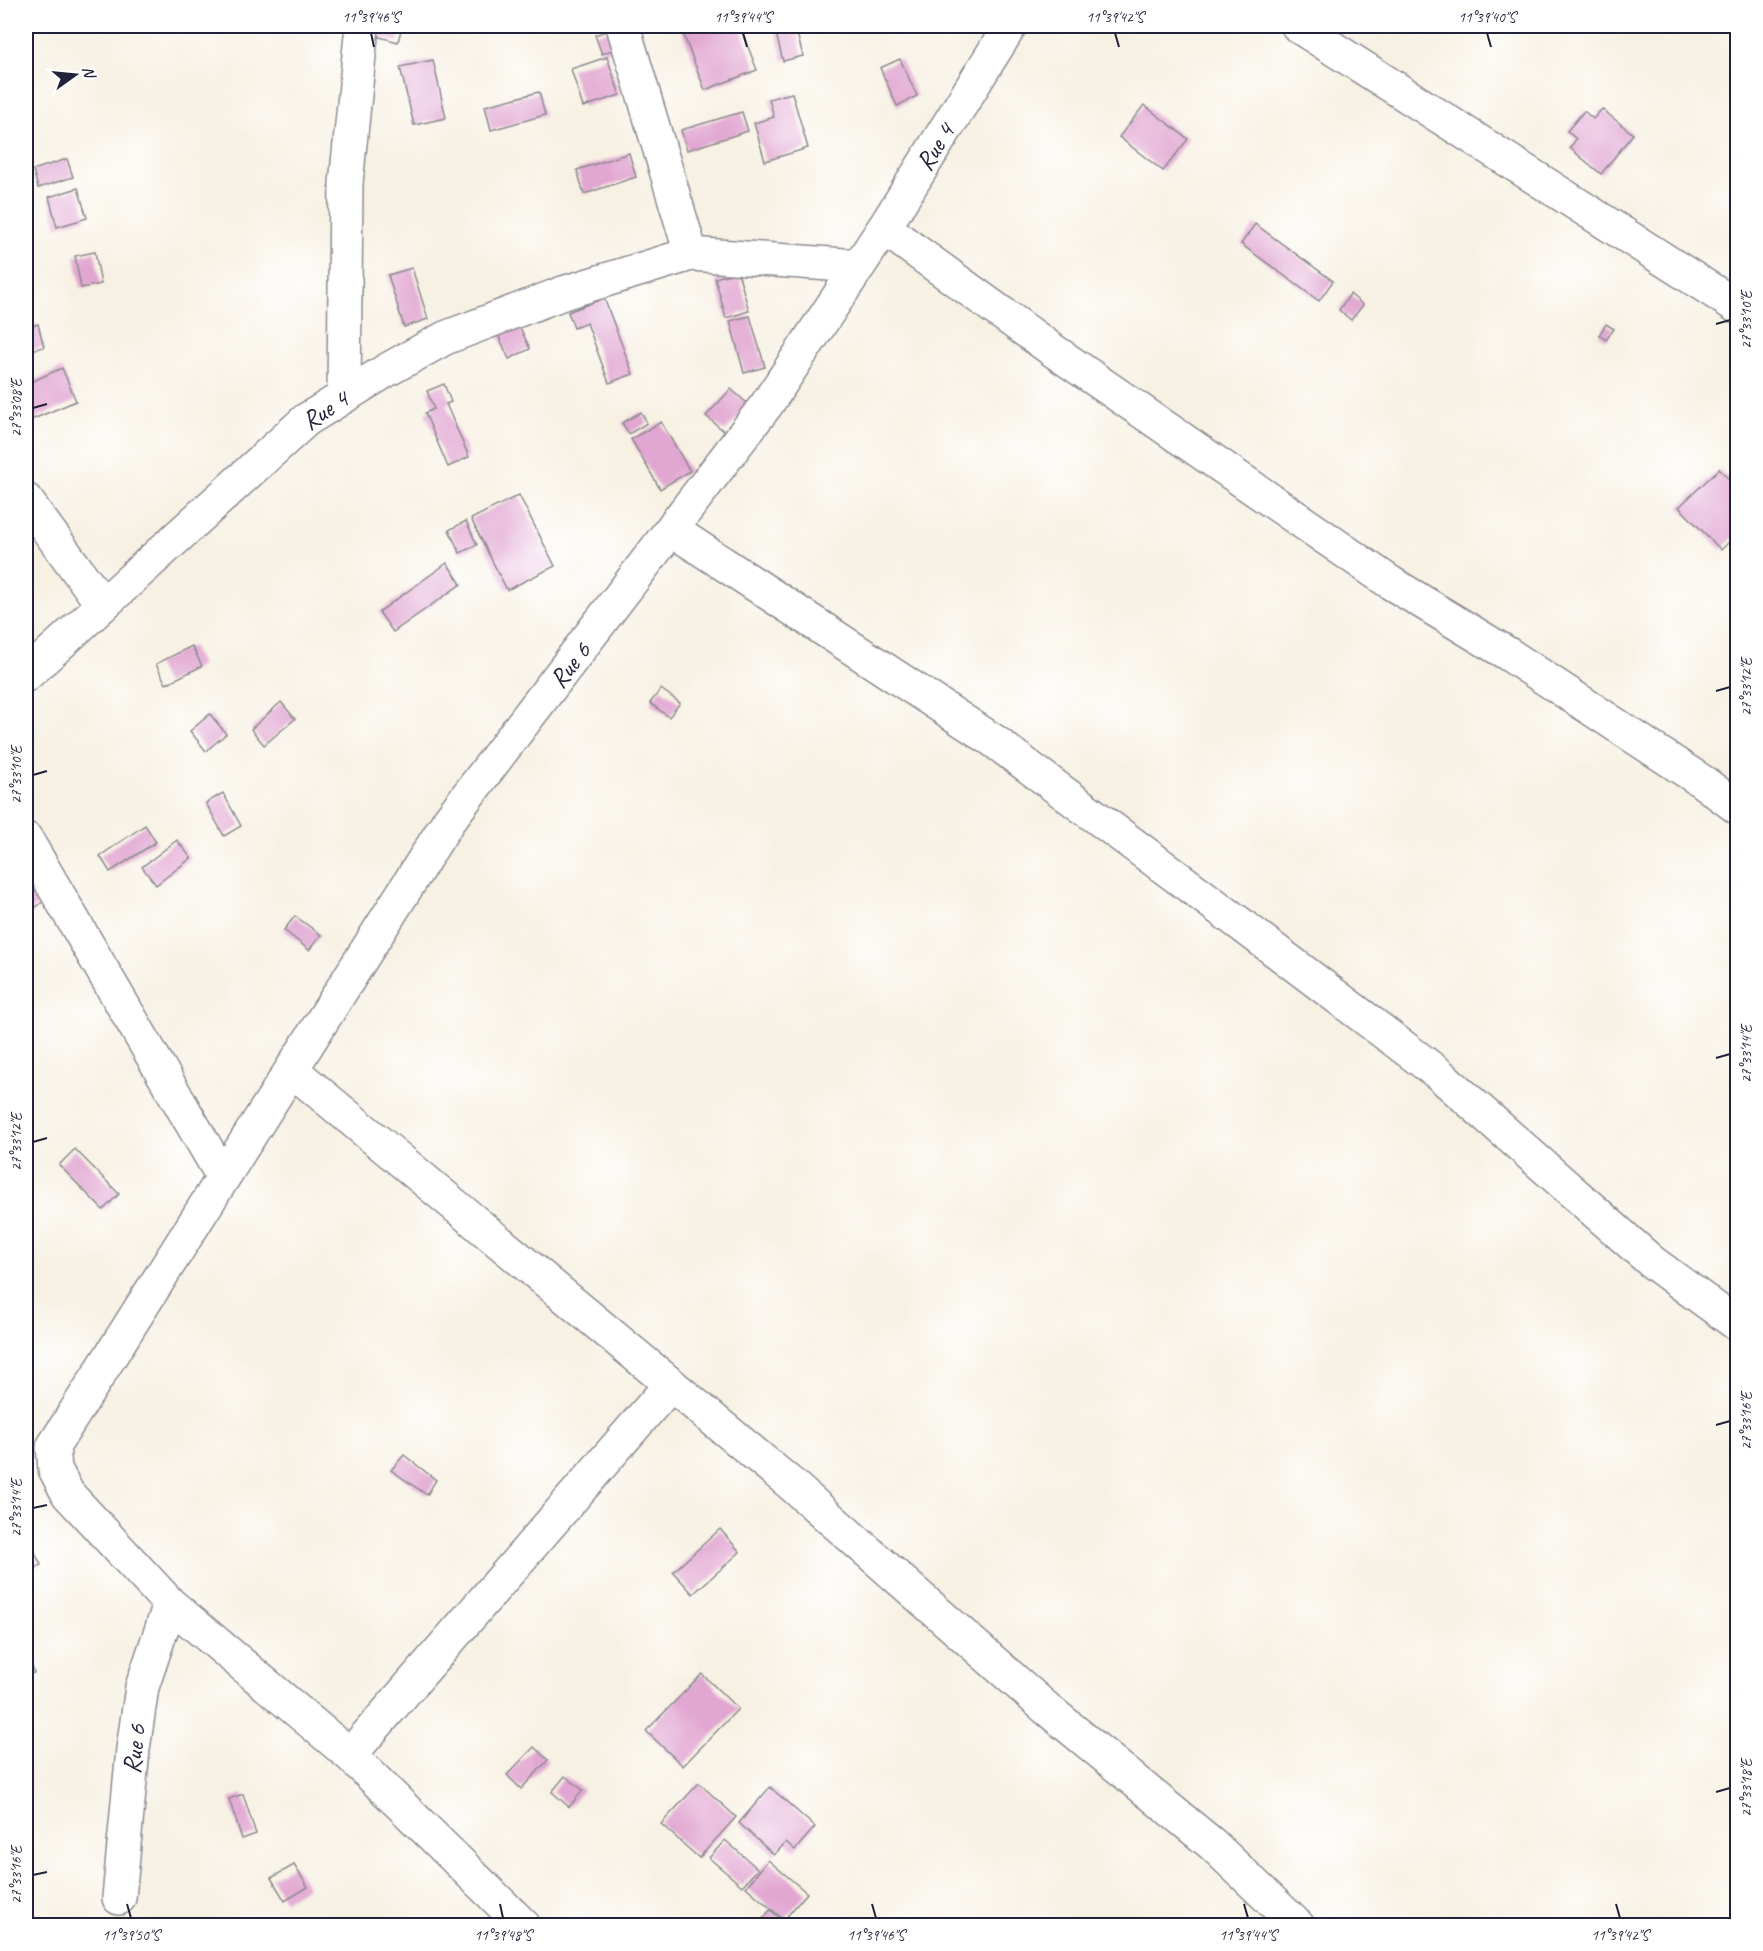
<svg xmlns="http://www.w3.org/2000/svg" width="1763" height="1951" font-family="Caveat,sans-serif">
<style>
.building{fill:#e1a6d1}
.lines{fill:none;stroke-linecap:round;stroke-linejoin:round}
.street-casing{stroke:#8c8a8f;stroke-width:36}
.street{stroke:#fff;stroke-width:33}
.ticks{fill:none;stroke:#22223b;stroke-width:2}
.labels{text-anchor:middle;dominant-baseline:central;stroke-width:4.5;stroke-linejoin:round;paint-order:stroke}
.street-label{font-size:26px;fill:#22223b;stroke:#fff}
.neatline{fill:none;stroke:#22223b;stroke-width:2}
.ticks-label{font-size:15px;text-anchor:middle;fill:#22223b}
</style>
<rect width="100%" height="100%" fill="#fff"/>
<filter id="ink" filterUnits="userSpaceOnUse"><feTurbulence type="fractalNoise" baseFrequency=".0167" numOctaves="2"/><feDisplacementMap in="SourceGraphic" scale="12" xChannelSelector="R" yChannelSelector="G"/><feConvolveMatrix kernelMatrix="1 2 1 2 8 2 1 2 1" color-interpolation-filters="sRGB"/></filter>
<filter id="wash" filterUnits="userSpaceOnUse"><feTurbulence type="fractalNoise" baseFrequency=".008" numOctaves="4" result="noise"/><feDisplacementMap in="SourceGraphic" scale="24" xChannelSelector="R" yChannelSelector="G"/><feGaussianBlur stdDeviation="1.35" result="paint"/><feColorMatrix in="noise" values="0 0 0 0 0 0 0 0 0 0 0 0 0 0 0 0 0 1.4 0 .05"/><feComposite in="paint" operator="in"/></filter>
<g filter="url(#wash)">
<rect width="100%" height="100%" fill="#f7f1e3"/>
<g id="blocks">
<g class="building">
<polygon points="380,26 402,26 398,42 376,36"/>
<polygon points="680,26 740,26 757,70 705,90"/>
<polygon points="774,26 795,26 803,56 783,61"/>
<polygon points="611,29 619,47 602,54 595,35"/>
<polygon points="607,57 620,95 583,107 571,69"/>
<polygon points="900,59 917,96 897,106 880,68"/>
<polygon points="433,60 446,118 414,125 400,67"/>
<polygon points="539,92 545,115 491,130 485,106"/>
<polygon points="792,93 808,148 765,161 754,123 774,117 769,99"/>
<polygon points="1144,105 1188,139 1163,171 1119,137"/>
<polygon points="1602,109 1633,134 1601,174 1570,148 1576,139 1567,131 1584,111 1593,119"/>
<polygon points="742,112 748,131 687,150 681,130"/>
<polygon points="629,153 636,177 584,194 577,170"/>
<polygon points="67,159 73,177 38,188 33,170"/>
<polygon points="78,188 87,218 57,227 49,197"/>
<polygon points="1255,224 1333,281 1319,301 1241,244"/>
<polygon points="95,252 101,284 81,288 75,256"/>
<polygon points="412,268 428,319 404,327 388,275"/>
<polygon points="738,272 749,311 726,318 715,278"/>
<polygon points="1350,294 1363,305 1351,320 1339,310"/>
<polygon points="604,298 633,374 609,383 587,323 574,328 568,312"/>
<polygon points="750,316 765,367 744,373 730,321"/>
<polygon points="517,321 530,349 509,359 496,330"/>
<polygon points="38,324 44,347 26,351 26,328"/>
<polygon points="1606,324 1614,329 1606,340 1599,335"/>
<polygon points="62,368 76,401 26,422 26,384"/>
<polygon points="444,384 451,402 446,404 469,457 448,467 425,413 434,409 427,391"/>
<polygon points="731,389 749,405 725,432 706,416"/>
<polygon points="641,412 647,423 629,434 622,423"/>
<polygon points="661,422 690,471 660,489 631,439"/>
<polygon points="1719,469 1738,488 1738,533 1721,550 1679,507"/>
<polygon points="519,495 555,566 507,590 471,519"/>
<polygon points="466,521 477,545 460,553 449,530"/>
<polygon points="447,563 461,584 393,632 379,612"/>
<polygon points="192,646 202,666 166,684 156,664"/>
<polygon points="661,689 680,703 669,717 650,703"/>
<polygon points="281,702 295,719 264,745 251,729"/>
<polygon points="210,714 226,734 206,751 190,731"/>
<polygon points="223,793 241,826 224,836 206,803"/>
<polygon points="145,825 156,842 110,872 100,856"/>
<polygon points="177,840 191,858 156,885 142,867"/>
<polygon points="37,870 54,893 26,915 26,879"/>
<polygon points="295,916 321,935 309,950 284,930"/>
<polygon points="75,1149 119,1194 103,1210 59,1165"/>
<polygon points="404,1455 436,1480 427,1495 391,1470"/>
<polygon points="720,1529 740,1552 693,1594 673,1572"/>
<polygon points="26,1534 41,1565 26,1572"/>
<polygon points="26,1646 34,1673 26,1675"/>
<polygon points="702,1674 738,1709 683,1766 646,1731"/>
<polygon points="534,1747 548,1760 521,1789 507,1775"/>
<polygon points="565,1776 583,1790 569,1807 552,1792"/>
<polygon points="699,1783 736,1817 699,1858 661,1824"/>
<polygon points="770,1787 815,1827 795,1850 786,1842 774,1855 739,1823"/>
<polygon points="243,1794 256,1834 242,1839 229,1799"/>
<polygon points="725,1840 758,1869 742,1886 709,1858"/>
<polygon points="768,1860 807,1893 784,1920 746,1887"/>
<polygon points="294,1865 308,1887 285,1901 271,1878"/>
<polygon points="770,1910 784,1922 781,1926 757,1926"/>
</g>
</g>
</g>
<g filter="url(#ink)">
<use href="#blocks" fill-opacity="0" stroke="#8c8a8f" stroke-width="1.5"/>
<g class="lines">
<defs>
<g id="street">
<polyline points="623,26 691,254"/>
<polyline points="1298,26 1738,307"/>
<polyline points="884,228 1054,351 1391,583 1508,654 1703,782 1738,808"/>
<polyline points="344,396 346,183 362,26"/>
<polyline points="26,500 102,604"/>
<polyline points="672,530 994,741 1239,923 1439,1074 1652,1262 1738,1325"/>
<polyline points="26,675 306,420 387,370 445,338 563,293 691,254 858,266"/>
<polyline points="26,839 223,1177"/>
<polyline points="293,1071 791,1484 1046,1708 1212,1844 1298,1926"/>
<polyline points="350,1755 671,1384"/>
<polyline points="119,1898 133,1749 142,1687 170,1604"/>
<polyline points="524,1926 350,1755 170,1604 68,1494 55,1469 53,1447 449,820 767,404 884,228 1010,26"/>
</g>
</defs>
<use href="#street" class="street-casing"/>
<use href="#street" class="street"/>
</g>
</g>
<path class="ticks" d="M371 33 374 47M743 33 747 47M1115 33 1119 47M1487 33 1491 47M1716 324 1730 320M33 408 47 404M1716 691 1730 687M33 775 47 771M1716 1058 1730 1054M33 1142 47 1138M1716 1425 1730 1421M33 1508 47 1505M1716 1792 1730 1788M33 1875 47 1872M127 1904 131 1918M500 1904 503 1918M872 1904 876 1918M1244 1904 1248 1918M1616 1904 1620 1918"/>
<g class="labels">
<g class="street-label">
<text transform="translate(935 147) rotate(-58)">Rue 4</text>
<text transform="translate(325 410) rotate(-34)">Rue 4</text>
<text transform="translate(570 665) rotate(-52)">Rue 6</text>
<text transform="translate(134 1749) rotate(-83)">Rue 6</text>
</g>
</g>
<rect width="1763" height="1951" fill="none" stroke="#fff" stroke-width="66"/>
<g transform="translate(75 75) rotate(75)" stroke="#ffffff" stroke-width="4.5" paint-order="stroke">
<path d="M0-4.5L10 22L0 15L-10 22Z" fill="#22223b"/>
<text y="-9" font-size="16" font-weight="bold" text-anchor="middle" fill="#22223b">N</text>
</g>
<rect x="33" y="33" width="1697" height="1885" class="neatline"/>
<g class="ticks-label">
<text x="371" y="22">11°39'46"S</text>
<text x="743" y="22">11°39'44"S</text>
<text x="1115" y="22">11°39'42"S</text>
<text x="1487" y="22">11°39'40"S</text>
<text transform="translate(1746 320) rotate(-90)" y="5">27°33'10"E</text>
<text transform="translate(16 408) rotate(-90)" y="5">27°33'08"E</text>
<text transform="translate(1746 687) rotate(-90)" y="5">27°33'12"E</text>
<text transform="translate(16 775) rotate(-90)" y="5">27°33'10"E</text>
<text transform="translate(1746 1054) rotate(-90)" y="5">27°33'14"E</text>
<text transform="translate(16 1142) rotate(-90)" y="5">27°33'12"E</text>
<text transform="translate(1746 1421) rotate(-90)" y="5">27°33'16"E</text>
<text transform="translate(16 1508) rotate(-90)" y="5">27°33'14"E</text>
<text transform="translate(1746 1788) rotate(-90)" y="5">27°33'18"E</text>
<text transform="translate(16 1875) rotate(-90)" y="5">27°33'16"E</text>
<text x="131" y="1940">11°39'50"S</text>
<text x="503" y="1940">11°39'48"S</text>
<text x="876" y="1940">11°39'46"S</text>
<text x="1248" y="1940">11°39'44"S</text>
<text x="1620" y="1940">11°39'42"S</text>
</g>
</svg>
